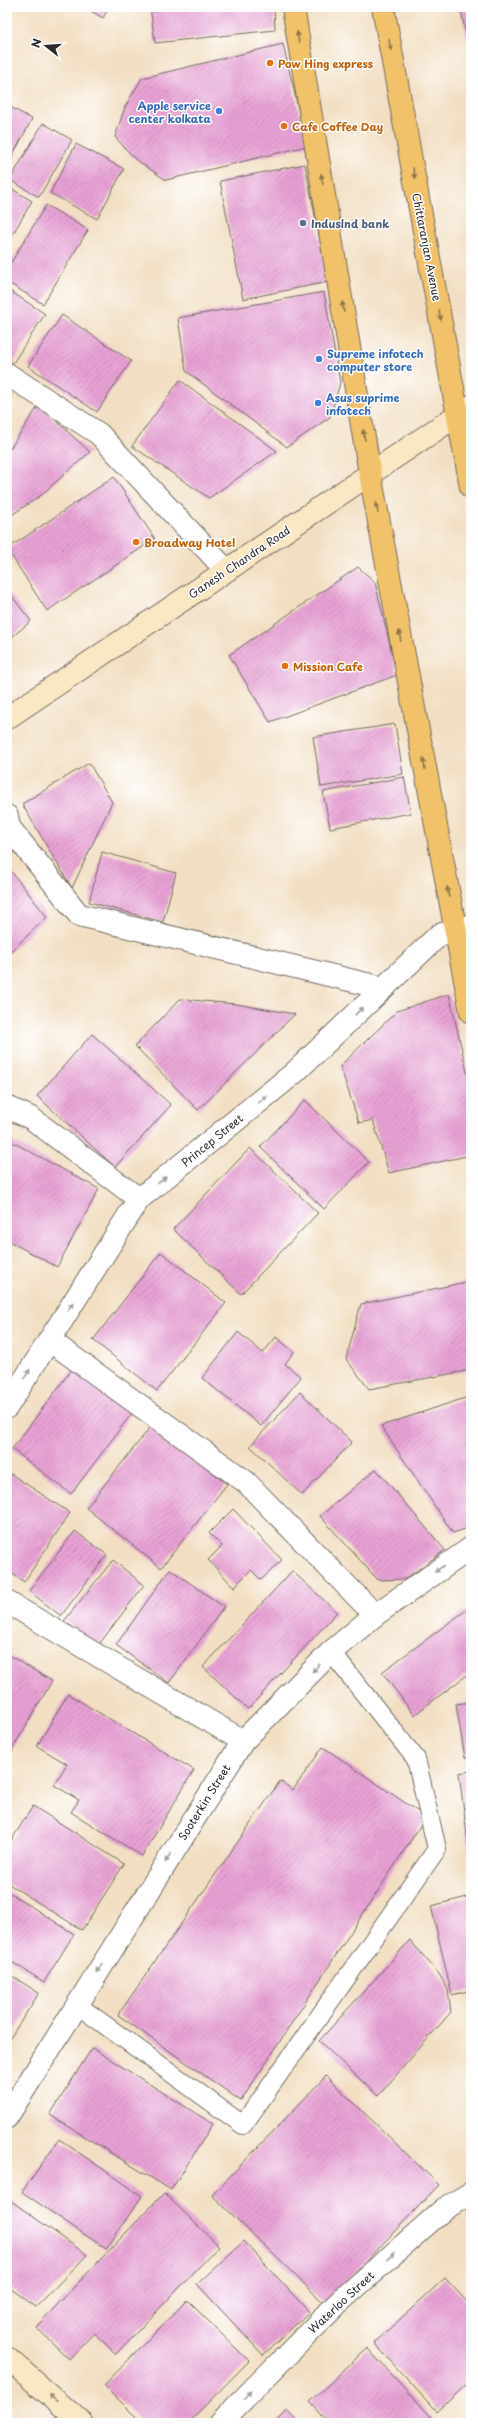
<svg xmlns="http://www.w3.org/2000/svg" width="478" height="2430" font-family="'Playpen Sans',sans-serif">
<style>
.building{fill:url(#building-hatch)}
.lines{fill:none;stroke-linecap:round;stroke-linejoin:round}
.service-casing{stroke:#716a60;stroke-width:20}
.minor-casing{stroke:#716a60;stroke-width:24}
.tertiary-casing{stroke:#716a60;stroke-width:24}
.secondary-casing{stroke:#716a60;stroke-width:24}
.primary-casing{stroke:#716a60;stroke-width:24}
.service{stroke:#fff;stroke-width:18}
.minor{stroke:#fff;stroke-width:22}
.tertiary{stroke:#fff;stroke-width:22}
.secondary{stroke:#fae7c3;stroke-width:22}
.primary{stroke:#f2c26a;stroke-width:22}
.oneway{fill:#8e764a}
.oneway2{fill:#a0a0a0}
.oneway3{fill:#928977}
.food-dot{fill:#e8710a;stroke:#fff;stroke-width:1.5}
.shop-dot{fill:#3f7fe0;stroke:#fff;stroke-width:1.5}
.service-dot{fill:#5c6f8a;stroke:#fff;stroke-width:1.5}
.labels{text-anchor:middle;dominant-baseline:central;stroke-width:3;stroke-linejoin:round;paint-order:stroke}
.food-label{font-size:11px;font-weight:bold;fill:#c56008;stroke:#fff;text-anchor:start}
.shop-label{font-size:11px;font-weight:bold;fill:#366cbe;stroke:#fff;text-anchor:start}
.service-label{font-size:11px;font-weight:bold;fill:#4e5e75;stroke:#fff;text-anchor:start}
.street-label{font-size:11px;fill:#2b2b2b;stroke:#fff}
</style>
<defs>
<pattern id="building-hatch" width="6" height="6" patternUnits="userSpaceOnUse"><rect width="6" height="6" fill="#e9a2d6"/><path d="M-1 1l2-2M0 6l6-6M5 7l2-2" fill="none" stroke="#bd84ae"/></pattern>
</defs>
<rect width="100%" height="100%" fill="#fff"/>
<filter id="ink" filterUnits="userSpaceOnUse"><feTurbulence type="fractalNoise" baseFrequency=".025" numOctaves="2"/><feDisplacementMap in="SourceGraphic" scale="8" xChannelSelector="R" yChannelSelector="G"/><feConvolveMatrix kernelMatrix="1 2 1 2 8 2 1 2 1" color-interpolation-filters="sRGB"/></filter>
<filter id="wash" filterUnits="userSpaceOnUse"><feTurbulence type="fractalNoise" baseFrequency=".012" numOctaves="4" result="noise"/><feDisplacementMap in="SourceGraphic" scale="16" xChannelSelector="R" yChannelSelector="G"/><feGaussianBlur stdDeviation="0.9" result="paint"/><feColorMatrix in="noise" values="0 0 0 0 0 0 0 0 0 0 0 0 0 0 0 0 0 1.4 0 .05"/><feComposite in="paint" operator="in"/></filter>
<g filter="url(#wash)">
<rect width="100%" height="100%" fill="#f2dfc3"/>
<g id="blocks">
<g class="building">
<polygon points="84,7 109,7 103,18"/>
<polygon points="150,7 274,7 275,30 155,43"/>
<polygon points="460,7 471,7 471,51 470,51"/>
<polygon points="283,44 307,146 166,180 135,159 115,137 125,107 142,78"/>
<polygon points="7,105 32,119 7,166"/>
<polygon points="43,123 72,140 39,197 10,180"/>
<polygon points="76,144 124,169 97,219 50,193"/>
<polygon points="305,164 328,282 243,299 220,181"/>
<polygon points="7,186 32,201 10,239 7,237"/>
<polygon points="46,205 88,230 43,304 7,282 7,269"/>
<polygon points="7,289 45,314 13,363 7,359"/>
<polygon points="324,292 340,383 330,417 287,447 186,371 178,318"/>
<polygon points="62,315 131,361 97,412 28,366"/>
<polygon points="180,380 277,451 209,498 132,446"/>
<polygon points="7,390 12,394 7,403"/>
<polygon points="39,405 90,452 40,496 7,518 7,453"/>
<polygon points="114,477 155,539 47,611 7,549"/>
<polygon points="358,567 375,582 397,675 270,722 229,655"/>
<polygon points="7,590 31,621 7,641"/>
<polygon points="395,724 403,774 321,787 313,737"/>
<polygon points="89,763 112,802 72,888 22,804"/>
<polygon points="404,777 411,813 330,828 323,792"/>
<polygon points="102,852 176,873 163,922 89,902"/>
<polygon points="7,866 47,917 7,955"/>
<polygon points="449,994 471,1089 471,1155 389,1173 373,1120 359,1123 340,1066 397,1011"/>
<polygon points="180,999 236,1004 295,1014 198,1110 135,1046"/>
<polygon points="92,1034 171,1105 115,1167 37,1096"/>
<polygon points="305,1100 369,1162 324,1209 260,1147"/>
<polygon points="7,1139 99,1189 57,1267 7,1240"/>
<polygon points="250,1148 318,1213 241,1294 173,1229"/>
<polygon points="161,1252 226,1303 157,1391 93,1340"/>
<polygon points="471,1281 471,1370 369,1389 346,1359 361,1304"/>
<polygon points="238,1332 263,1353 276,1337 294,1352 285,1364 301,1377 261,1426 202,1378"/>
<polygon points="73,1368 132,1413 71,1494 12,1449"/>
<polygon points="300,1392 352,1442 302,1495 250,1446"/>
<polygon points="471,1396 471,1527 453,1533 381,1426"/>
<polygon points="153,1424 227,1484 161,1568 86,1508"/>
<polygon points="376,1469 445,1550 405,1579 378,1580 320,1516"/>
<polygon points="11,1474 70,1513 24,1582 7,1570 7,1480"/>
<polygon points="233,1509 282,1560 261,1580 251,1570 234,1587 208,1560 222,1546 209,1533"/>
<polygon points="75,1531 107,1555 61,1616 29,1591"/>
<polygon points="113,1560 144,1585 97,1647 64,1621"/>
<polygon points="170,1569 224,1607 169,1683 116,1645"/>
<polygon points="292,1571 337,1612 248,1709 203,1667"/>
<polygon points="469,1608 471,1672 414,1715 382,1672"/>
<polygon points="7,1654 52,1681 7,1758"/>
<polygon points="68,1694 194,1770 142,1856 71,1812 79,1800 54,1785 67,1764 37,1746"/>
<polygon points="471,1702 471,1757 465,1758 456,1704"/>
<polygon points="323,1747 426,1817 241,2101 118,2015 280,1781 293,1790"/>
<polygon points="471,1771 471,1859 470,1859 459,1773"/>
<polygon points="33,1806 124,1864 82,1930 7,1883 7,1847"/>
<polygon points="7,1891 74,1934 44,1982 7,1959"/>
<polygon points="471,1896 471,1990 452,1995 431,1906"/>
<polygon points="410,1940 439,1974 448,1990 451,2012 378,2096 319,2041"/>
<polygon points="7,1973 39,1993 7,2043"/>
<polygon points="92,2048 213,2124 171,2190 50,2115"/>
<polygon points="326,2076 439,2185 325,2304 212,2195"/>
<polygon points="59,2139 142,2196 106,2249 22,2192"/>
<polygon points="164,2193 219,2246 116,2354 94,2333 69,2359 36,2327"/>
<polygon points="7,2198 87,2255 36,2307 7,2286"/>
<polygon points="244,2241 309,2312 263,2355 197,2284"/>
<polygon points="445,2278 471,2306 471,2380 437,2412 374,2343"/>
<polygon points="187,2300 249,2361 188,2423 142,2423 104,2385"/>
<polygon points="367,2348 437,2423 329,2423 310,2402"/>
<polygon points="287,2411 300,2423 276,2423"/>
</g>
</g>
</g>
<g filter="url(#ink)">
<use href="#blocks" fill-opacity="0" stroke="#716a60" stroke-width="1"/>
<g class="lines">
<defs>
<polyline id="service" points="76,2004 243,2125 437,1849 416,1759 331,1652"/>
<g id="minor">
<polyline points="7,374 99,434 226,570"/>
<polyline points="7,816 9,827 79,915 383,988"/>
<polyline points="7,1107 31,1118 139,1199"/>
<polyline points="49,1340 246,1482 375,1615"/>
<polyline points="7,1602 243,1741"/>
</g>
<g id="tertiary">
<polyline points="7,1407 139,1199 293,1074 439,935 471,925"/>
<polyline points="7,2117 243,1741 331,1652 375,1615 471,1548"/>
<polyline points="220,2423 338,2303 444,2209 471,2193"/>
</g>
<g id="secondary">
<polyline points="7,718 471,406"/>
<polyline points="7,2358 82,2423"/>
</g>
<g id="primary">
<polyline points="293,7 370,474 471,1012"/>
<polyline points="383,7 471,487"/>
</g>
</defs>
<use href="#service" class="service-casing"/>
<use href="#minor" class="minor-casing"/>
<use href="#tertiary" class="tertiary-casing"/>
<use href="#secondary" class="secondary-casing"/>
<use href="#primary" class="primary-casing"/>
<use href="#service" class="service"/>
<use href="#minor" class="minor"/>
<use href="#tertiary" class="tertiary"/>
<use href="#secondary" class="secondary"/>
<use href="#primary" class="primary"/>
</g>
<defs><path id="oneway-solid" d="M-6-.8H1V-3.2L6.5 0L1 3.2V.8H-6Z"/></defs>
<g class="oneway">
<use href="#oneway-solid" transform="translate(298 37) rotate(-99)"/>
<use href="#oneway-solid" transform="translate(390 45) rotate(79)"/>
<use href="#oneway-solid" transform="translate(414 173) rotate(79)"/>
<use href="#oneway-solid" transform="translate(322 179) rotate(-99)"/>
<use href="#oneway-solid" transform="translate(343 307) rotate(-99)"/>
<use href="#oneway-solid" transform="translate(440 315) rotate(79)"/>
<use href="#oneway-solid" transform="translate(364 435) rotate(-99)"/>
<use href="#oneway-solid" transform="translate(377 508) rotate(-100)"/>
<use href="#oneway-solid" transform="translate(400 636) rotate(-100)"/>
<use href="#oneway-solid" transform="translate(424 764) rotate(-100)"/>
<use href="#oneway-solid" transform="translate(448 892) rotate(-100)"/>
</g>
<g class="oneway2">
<use href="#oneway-solid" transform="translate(359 1011) rotate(-44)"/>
<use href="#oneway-solid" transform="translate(263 1099) rotate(-39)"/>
<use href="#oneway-solid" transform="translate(162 1180) rotate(-39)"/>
<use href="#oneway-solid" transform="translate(70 1307) rotate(-57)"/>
<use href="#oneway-solid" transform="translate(27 1374) rotate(-58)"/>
<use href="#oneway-solid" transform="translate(439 1569) rotate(144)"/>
<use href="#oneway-solid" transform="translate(316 1668) rotate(135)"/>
<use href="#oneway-solid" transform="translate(168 1858) rotate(122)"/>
<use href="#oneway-solid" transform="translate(99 1968) rotate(122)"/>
<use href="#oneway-solid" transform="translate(391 2256) rotate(-41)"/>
<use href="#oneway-solid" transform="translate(247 2395) rotate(-46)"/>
</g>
<use class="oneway3" href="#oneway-solid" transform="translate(53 2398) rotate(-139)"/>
</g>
<g class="food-dot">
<circle cx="270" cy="63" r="4"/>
<circle cx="284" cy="126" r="4"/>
<circle cx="136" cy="542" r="4"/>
<circle cx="285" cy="666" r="4"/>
</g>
<g class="shop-dot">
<circle cx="219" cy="111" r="4"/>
<circle cx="319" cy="359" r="4"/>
<circle cx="318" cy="403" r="4"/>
</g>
<circle class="service-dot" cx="303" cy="223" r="4"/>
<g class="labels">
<g class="food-label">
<text x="278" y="63">Pow Hing express</text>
<text x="292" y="126">Cafe Coffee Day</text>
<text x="144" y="542">Broadway Hotel</text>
<text x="293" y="666">Mission Cafe</text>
</g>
<g class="shop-label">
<text x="211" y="105" text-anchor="end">Apple service<tspan x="211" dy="13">center kolkata</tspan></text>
<text x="327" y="353">Supreme infotech<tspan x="327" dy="13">computer store</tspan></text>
<text x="326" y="397">Asus suprime<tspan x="326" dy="13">infotech</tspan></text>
</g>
<g class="service-label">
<text x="311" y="223">Induslnd bank</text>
</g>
<g class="street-label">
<text transform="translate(427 247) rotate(79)">Chittaranjan Avenue</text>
<text transform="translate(239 562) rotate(-34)">Ganesh Chandra Road</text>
<text transform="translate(212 1140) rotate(-39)">Princep Street</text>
<text transform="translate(204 1802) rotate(-58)">Sooterkin Street</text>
<text transform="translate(341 2302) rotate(-43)">Waterloo Street</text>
</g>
</g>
<rect width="478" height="2430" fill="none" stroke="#fff" stroke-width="24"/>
<g transform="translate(46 46) rotate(287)" stroke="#ffffff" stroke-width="3" paint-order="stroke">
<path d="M0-3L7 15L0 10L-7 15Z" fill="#2b2b2b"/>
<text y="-6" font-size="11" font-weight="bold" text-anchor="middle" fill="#2b2b2b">N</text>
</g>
</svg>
